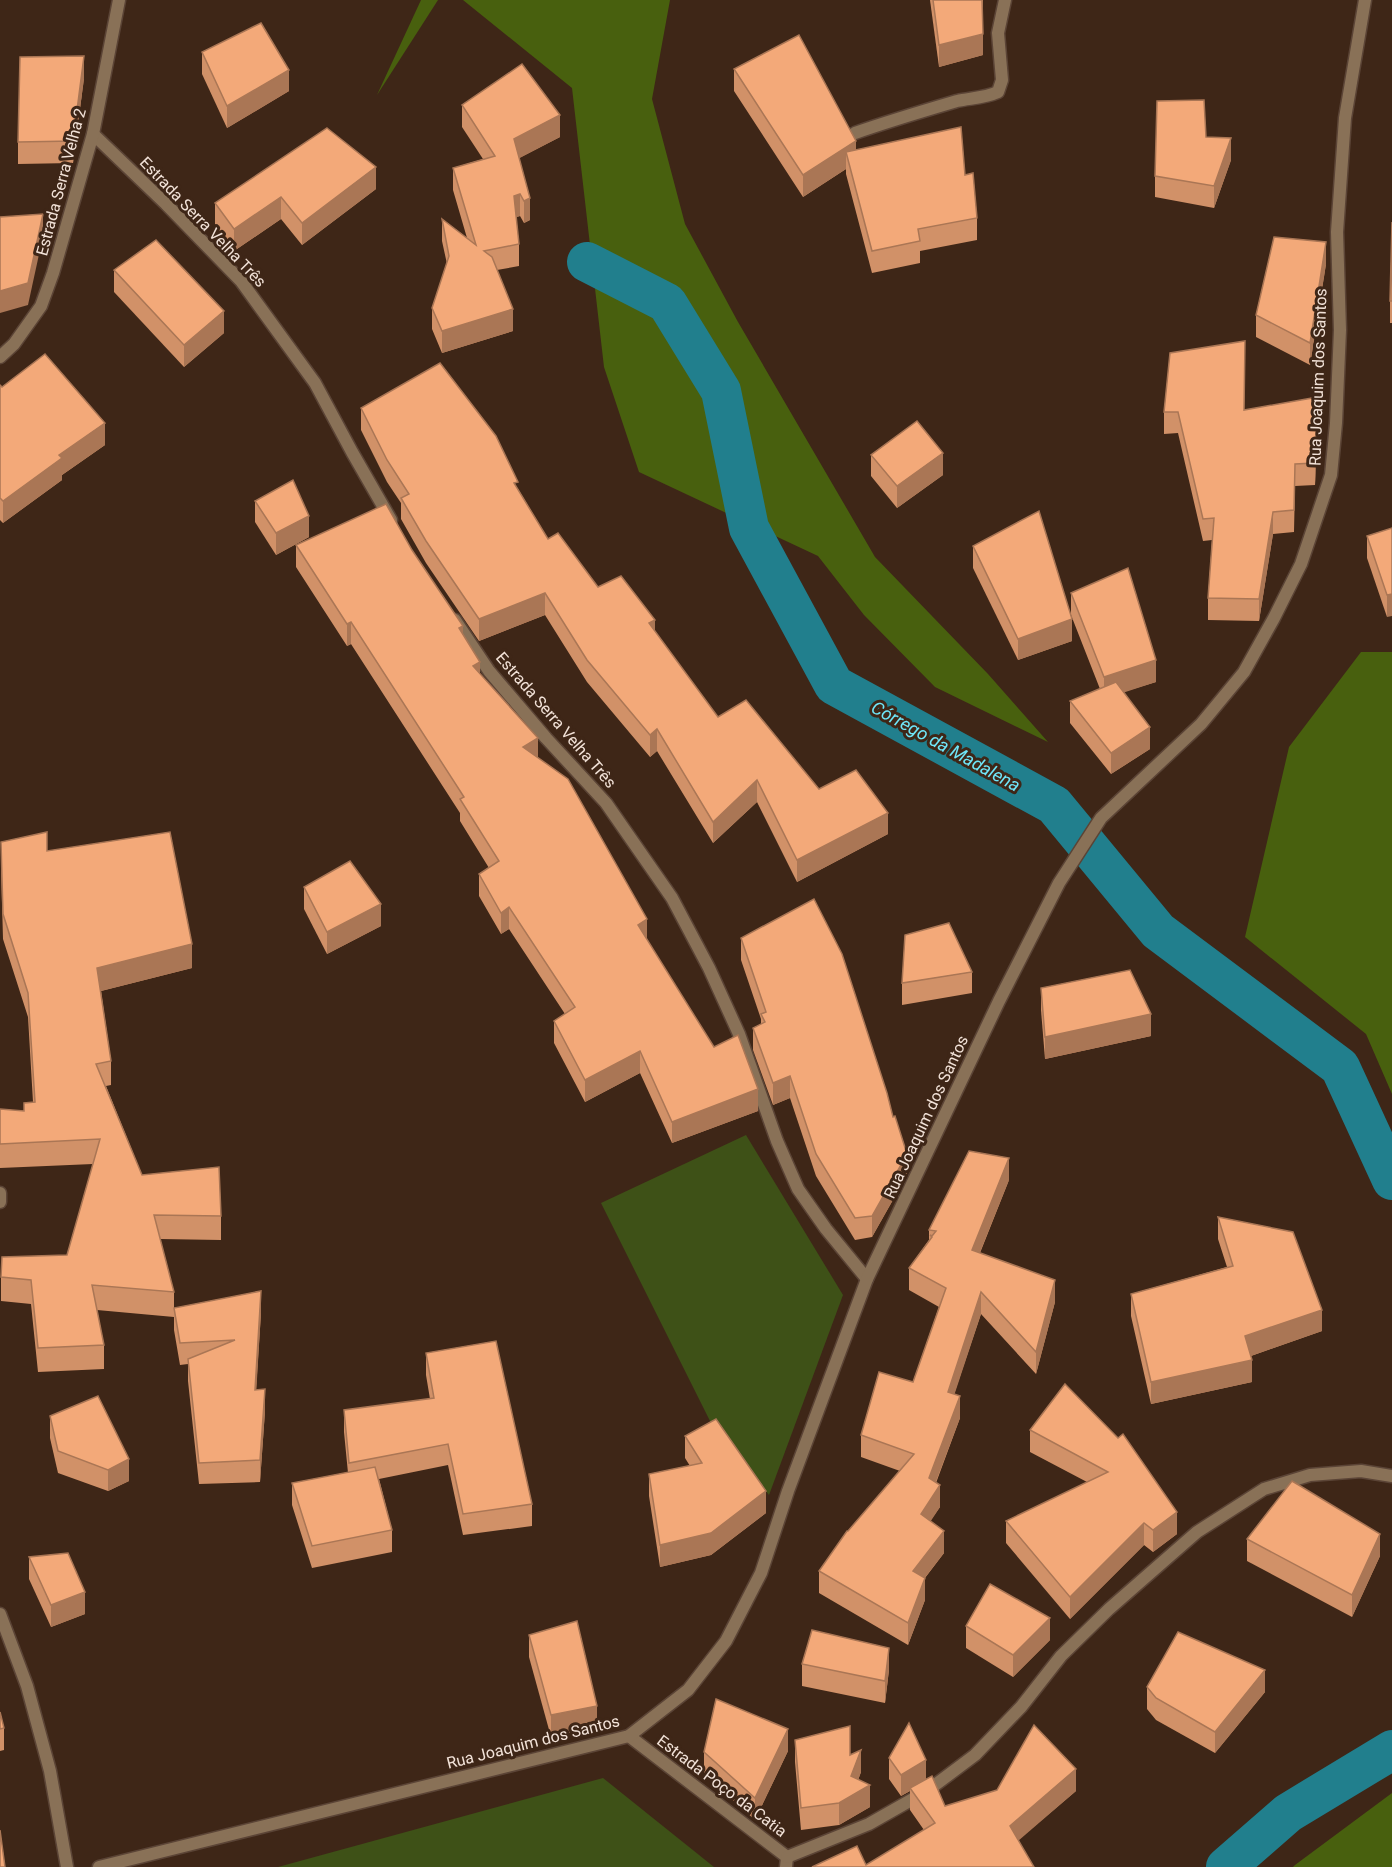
<svg xmlns="http://www.w3.org/2000/svg" width="1392" height="1867" font-family="Roboto,sans-serif">
<style>
.green{fill:#3e5117}
.forest{fill:#48600e}
.lines{fill:none;stroke-linecap:round;stroke-linejoin:round}
.canal{stroke:#217f8d;stroke-width:40}
.minor-casing{stroke:#5b4436;stroke-width:15}
.tertiary-casing{stroke:#5b4436;stroke-width:15}
.minor{stroke:#897157;stroke-width:12}
.tertiary{stroke:#897157;stroke-width:12}
.wall{fill:#d19168}
.shaded-wall{fill:#aa7655}
.building{fill:#f3a979;stroke:#aa7655;stroke-width:1.5}
.labels{text-anchor:middle;dominant-baseline:central;stroke-width:6;stroke-linejoin:round;paint-order:stroke}
.street-label{font-size:16px;fill:#f2e2d8;stroke:#3e2617}
.water-label{font-size:18px;font-style:italic;fill:#6fe6f9;stroke:#3e2617}
</style>
<rect width="100%" height="100%" fill="#3e2617"/>
<g class="green">
<polygon points="746,1135 843,1295 769,1495 713,1427 601,1203"/>
<polygon points="603,1778 714,1867 278,1867"/>
</g>
<g class="forest">
<polygon points="421,0 438,0 377,95"/>
<polygon points="463,0 670,0 652,99 685,224 738,322 875,557 988,674 1048,742 935,687 864,615 818,556 639,472 604,367 572,88"/>
<polygon points="1361,652 1392,652 1392,1094 1366,1034 1245,937 1289,747"/>
<polygon points="1392,1793 1392,1867 1293,1867 1295,1865"/>
</g>
<g class="lines">
<g class="canal">
<polyline points="587,262 667,303 721,391 749,528 834,685 1054,805 1158,931 1340,1067 1392,1180"/>
<polyline points="1226,1867 1288,1813 1392,1750"/>
</g>
<defs>
<g id="minor">
<path d="M855 133C889 121 923 111 957 101 971 98 985 98 998 92L1002 80 998 33 1005 0"/>
<polyline points="93,134 166,204 241,281 315,383 352,452 391,520"/>
<polyline points="0,357 14,344 41,306 53,273 93,134 119,0"/>
<polyline points="455,620 489,671 546,738 606,803 672,898 709,968 739,1034 777,1141 798,1189 826,1229 867,1279"/>
<polyline points="0,1193 0,1202"/>
<polyline points="629,1736 787,1857 786,1867"/>
<polyline points="787,1857 869,1824 927,1791 975,1755 1021,1707 1061,1656 1109,1609 1197,1532 1264,1489 1310,1475 1361,1471 1392,1476"/>
<polyline points="99,1867 629,1736 688,1690 726,1641 761,1573 788,1491 867,1279 999,1001 1059,883 1101,818 1201,724 1244,672 1274,618 1301,564 1331,475 1336,423 1340,330 1337,232 1345,118 1365,0"/>
</g>
<polyline id="tertiary" points="0,1614 27,1686 50,1771 67,1867"/>
</defs>
<use href="#minor" class="minor-casing"/>
<use href="#tertiary" class="tertiary-casing"/>
<use href="#minor" class="minor"/>
<use href="#tertiary" class="tertiary"/>
</g>
<g class="wall">
<polygon points="930,0 983,0 983,55 939,67"/>
<polygon points="202,52 289,91 227,128 202,74"/>
<polygon points="734,69 856,150 965,175 977,218 977,240 920,251 920,263 872,273 846,174 846,169 803,197 734,91"/>
<polygon points="84,78 73,163 18,164 18,142"/>
<polygon points="462,105 560,137 519,158 530,220 524,223 520,216 516,217 519,244 519,266 497,270 513,331 442,353 432,329 432,308 447,264 442,241 442,219 467,238 453,190 453,168 483,159 462,127"/>
<polygon points="1206,137 1231,160 1214,208 1155,197 1155,176"/>
<polygon points="376,189 302,245 281,219 234,251 215,225 215,203"/>
<polygon points="1392,222 1392,323 1390,323 1390,301"/>
<polygon points="1326,264 1310,365 1256,337 1256,315"/>
<polygon points="114,270 224,333 184,367 114,292"/>
<polygon points="1245,363 1244,410 1318,419 1315,485 1295,486 1294,532 1273,534 1259,621 1208,620 1208,598 1212,540 1203,541 1178,433 1164,434 1164,412"/>
<polygon points="0,385 2,387 105,445 62,475 62,480 3,523 0,520"/>
<polygon points="361,408 518,489 548,539 598,587 655,632 718,717 819,789 888,834 797,882 757,802 713,843 657,751 650,757 587,682 545,615 479,641 426,563 401,519 401,503 387,482 361,430"/>
<polygon points="871,455 943,475 897,508 871,476"/>
<polygon points="255,501 309,537 276,555 255,522"/>
<polygon points="1392,528 1387,617 1367,558 1367,536"/>
<polygon points="296,545 463,635 480,674 538,758 647,940 714,1047 758,1111 672,1143 640,1073 585,1102 554,1043 554,1021 565,1014 509,929 501,934 479,896 479,874 489,868 460,821 460,813 351,644 347,646 296,567"/>
<polygon points="973,546 1072,641 1018,660 973,568"/>
<polygon points="1071,593 1156,682 1123,692 1150,749 1111,774 1070,723 1070,701 1100,689 1071,615"/>
<polygon points="47,851 192,968 101,991 111,1061 111,1085 106,1086 142,1175 221,1216 221,1240 160,1239 174,1292 174,1317 97,1310 104,1345 104,1369 38,1372 31,1304 1,1301 1,1277 67,1255 93,1164 0,1168 0,1109 24,1111 33,1102 28,1017 3,939 1,867"/>
<polygon points="304,887 381,926 327,954 304,909"/>
<polygon points="741,938 907,1175 872,1237 855,1240 816,1176 790,1098 773,1105 753,1050 753,1028 761,1024 761,1019 741,960"/>
<polygon points="972,972 972,993 902,1005 902,983"/>
<polygon points="1041,988 1151,1036 1045,1059 1041,1010"/>
<polygon points="1009,1180 980,1253 1055,1302 1036,1374 981,1314 954,1394 960,1418 936,1483 940,1507 930,1521 944,1553 925,1578 925,1600 908,1645 819,1593 819,1571 848,1531 900,1471 861,1457 861,1435 913,1382 939,1307 909,1290 909,1268 929,1240 929,1230"/>
<polygon points="1218,1217 1322,1331 1251,1356 1252,1382 1151,1404 1131,1316 1131,1294 1227,1267 1218,1239"/>
<polygon points="174,1308 261,1313 256,1390 265,1411 260,1482 199,1484 188,1381 188,1364 180,1365 174,1330"/>
<polygon points="426,1353 532,1504 532,1526 463,1535 448,1465 379,1479 392,1530 392,1552 312,1568 292,1505 292,1483 348,1473 344,1432 344,1410 430,1399 426,1375"/>
<polygon points="1065,1384 1177,1534 1153,1552 1144,1545 1070,1619 1006,1543 1006,1521 1087,1482 1030,1452 1030,1430"/>
<polygon points="50,1416 129,1481 108,1491 58,1473 50,1438"/>
<polygon points="685,1436 766,1513 711,1555 660,1567 649,1496 649,1474 690,1466 685,1458"/>
<polygon points="1247,1539 1380,1556 1352,1617 1247,1561"/>
<polygon points="29,1557 85,1614 51,1627 29,1579"/>
<polygon points="966,1626 1050,1640 1013,1677 966,1648"/>
<polygon points="529,1635 597,1727 551,1737 529,1657"/>
<polygon points="802,1664 889,1670 885,1703 802,1686"/>
<polygon points="1147,1687 1265,1692 1215,1753 1156,1720 1147,1709"/>
<polygon points="0,1712 4,1728 4,1750 0,1751"/>
<polygon points="795,1740 861,1772 858,1780 870,1807 839,1825 801,1830 795,1762"/>
<polygon points="788,1751 755,1820 704,1774 704,1752"/>
<polygon points="889,1758 926,1779 945,1806 1076,1791 1018,1840 866,1865 924,1830 910,1810 910,1791 901,1796 889,1779"/>
</g>
<g class="shaded-wall">
<polygon points="983,34 983,55 939,67 939,45"/>
<polygon points="84,56 84,78 73,163 73,141"/>
<polygon points="289,70 289,91 227,128 227,106"/>
<polygon points="560,115 560,137 514,161 514,139"/>
<polygon points="1231,138 1231,160 1214,208 1214,186"/>
<polygon points="856,141 856,163 846,152 846,169 803,197 803,175"/>
<polygon points="376,167 376,189 302,245 302,223"/>
<polygon points="520,194 520,216 514,218 514,196"/>
<polygon points="281,197 281,219 234,251 234,229"/>
<polygon points="530,198 530,220 524,223 524,201"/>
<polygon points="43,214 43,236 28,305 0,313 0,291"/>
<polygon points="1326,242 1326,264 1310,365 1310,343"/>
<polygon points="513,309 513,331 442,353 442,331"/>
<polygon points="224,311 224,333 184,367 184,345"/>
<polygon points="1318,397 1318,419 1315,485 1315,463"/>
<polygon points="105,423 105,445 62,475 62,480 3,523 3,501 59,455"/>
<polygon points="943,453 943,475 897,508 897,486"/>
<polygon points="1273,512 1273,534 1259,621 1259,599"/>
<polygon points="309,516 309,537 276,555 276,533"/>
<polygon points="545,593 545,615 479,641 479,619"/>
<polygon points="1392,594 1392,616 1387,617 1387,595"/>
<polygon points="1072,619 1072,641 1018,660 1018,639"/>
<polygon points="655,620 655,642 649,623"/>
<polygon points="351,622 351,644 347,646 347,624"/>
<polygon points="463,626 463,648 459,628"/>
<polygon points="1156,660 1156,682 1104,699 1104,677"/>
<polygon points="480,662 480,684 473,666"/>
<polygon points="1150,727 1150,749 1111,774 1111,753"/>
<polygon points="657,729 657,751 650,757 650,735"/>
<polygon points="538,738 538,760 523,747"/>
<polygon points="757,780 757,802 713,843 713,822"/>
<polygon points="888,813 888,834 797,882 797,860"/>
<polygon points="381,904 381,926 327,954 327,932"/>
<polygon points="509,907 509,929 501,934 501,913"/>
<polygon points="647,919 647,941 638,925"/>
<polygon points="192,944 192,968 97,992 97,968"/>
<polygon points="1151,1014 1151,1036 1045,1059 1045,1037"/>
<polygon points="640,1051 640,1073 585,1102 585,1080"/>
<polygon points="790,1076 790,1098 773,1105 773,1083"/>
<polygon points="758,1089 758,1111 672,1143 672,1122"/>
<polygon points="907,1154 907,1175 872,1237 872,1216"/>
<polygon points="1009,1158 1009,1180 972,1272 972,1250"/>
<polygon points="1055,1280 1055,1302 1036,1374 1036,1352"/>
<polygon points="261,1291 261,1313 255,1412 255,1390"/>
<polygon points="981,1292 981,1314 948,1414 948,1392"/>
<polygon points="1322,1310 1322,1331 1245,1358 1245,1336"/>
<polygon points="1252,1360 1252,1382 1151,1404 1151,1382"/>
<polygon points="265,1389 265,1411 260,1482 260,1460"/>
<polygon points="960,1396 960,1418 929,1500 929,1478"/>
<polygon points="129,1459 129,1481 108,1491 108,1470"/>
<polygon points="940,1485 940,1507 921,1536 921,1514"/>
<polygon points="766,1491 766,1513 711,1555 660,1567 660,1545"/>
<polygon points="1177,1512 1177,1534 1153,1552 1153,1530"/>
<polygon points="1144,1523 1144,1545 1070,1619 1070,1597"/>
<polygon points="944,1531 944,1553 913,1593 913,1571"/>
<polygon points="1380,1534 1380,1556 1352,1617 1352,1595"/>
<polygon points="925,1578 925,1600 908,1645 908,1623"/>
<polygon points="85,1592 85,1614 51,1627 51,1605"/>
<polygon points="1050,1618 1050,1640 1013,1677 1013,1655"/>
<polygon points="889,1648 889,1670 885,1703 885,1681"/>
<polygon points="1265,1670 1265,1692 1215,1753 1215,1732"/>
<polygon points="597,1706 597,1727 551,1737 551,1715"/>
<polygon points="788,1729 788,1751 755,1820 755,1798"/>
<polygon points="861,1750 861,1772 852,1796 870,1785 870,1807 839,1825 839,1803 851,1776"/>
<polygon points="926,1760 926,1782 910,1788 910,1791 901,1796 901,1775"/>
<polygon points="1076,1769 1076,1791 1010,1848 1010,1826"/>
</g>
<g class="building">
<polygon points="933,0 982,0 983,34 939,45"/>
<polygon points="261,23 289,70 227,106 202,52"/>
<polygon points="799,35 856,141 803,175 734,69"/>
<polygon points="84,56 73,141 18,142 20,57"/>
<polygon points="522,64 560,115 514,139 530,198 524,201 520,194 514,196 519,244 484,251 492,257 513,309 442,331 432,308 449,256 442,219 476,245 453,168 495,156 462,105"/>
<polygon points="1204,100 1206,137 1231,138 1214,186 1155,176 1157,101"/>
<polygon points="961,127 965,175 973,173 977,218 918,229 920,241 872,251 846,152"/>
<polygon points="327,128 376,167 302,223 281,197 234,229 215,203"/>
<polygon points="43,214 28,283 0,291 0,217"/>
<polygon points="1392,222 1392,301 1390,301"/>
<polygon points="1274,237 1326,242 1310,343 1256,315"/>
<polygon points="156,240 224,311 184,345 114,270"/>
<polygon points="1245,341 1244,410 1318,397 1315,463 1295,464 1294,510 1273,512 1259,599 1208,598 1214,518 1203,519 1178,412 1164,412 1170,353"/>
<polygon points="45,354 105,423 59,455 62,458 3,501 0,498 0,385 2,387"/>
<polygon points="440,363 496,436 518,482 514,483 548,539 558,533 598,587 621,576 655,620 649,623 718,717 746,700 819,789 856,770 888,813 797,860 757,780 713,822 657,729 650,735 587,660 545,593 479,619 426,541 401,498 409,494 387,460 361,408"/>
<polygon points="917,421 943,453 897,486 871,455"/>
<polygon points="293,480 309,516 276,533 255,501"/>
<polygon points="386,504 412,550 463,626 459,628 480,662 473,666 538,738 523,747 568,779 647,919 638,925 714,1047 738,1035 758,1089 672,1122 640,1051 585,1080 554,1021 575,1007 509,907 501,913 479,874 499,861 460,799 464,797 351,622 347,624 296,545"/>
<polygon points="1039,511 1072,619 1018,639 973,546"/>
<polygon points="1392,528 1392,594 1387,595 1367,536"/>
<polygon points="1128,568 1156,660 1104,677 1071,593"/>
<polygon points="1116,682 1150,727 1111,753 1070,701"/>
<polygon points="47,832 47,851 170,832 192,944 97,968 111,1061 96,1064 142,1175 219,1167 221,1216 154,1215 174,1292 92,1285 104,1345 38,1348 31,1280 1,1277 2,1257 67,1255 100,1139 0,1144 0,1109 24,1111 24,1103 35,1102 28,993 3,914 1,842"/>
<polygon points="350,861 381,904 327,932 304,887"/>
<polygon points="814,899 842,954 887,1093 893,1117 895,1116 907,1154 872,1216 855,1218 816,1154 790,1076 773,1083 753,1028 765,1022 761,1014 766,1012 741,938"/>
<polygon points="949,923 972,972 902,983 905,935"/>
<polygon points="1130,970 1151,1014 1045,1037 1041,988"/>
<polygon points="969,1151 1009,1158 972,1250 1055,1280 1036,1352 981,1292 948,1392 960,1396 929,1478 940,1485 921,1514 944,1531 913,1571 925,1578 908,1623 819,1571 847,1531 848,1531 914,1454 861,1435 879,1372 913,1382 946,1288 909,1268 932,1237 930,1235 932,1236 936,1231 929,1230"/>
<polygon points="1218,1217 1293,1232 1322,1310 1245,1336 1252,1360 1151,1382 1131,1294 1233,1266"/>
<polygon points="261,1291 255,1390 265,1389 260,1460 199,1463 188,1359 235,1340 180,1343 174,1308"/>
<polygon points="496,1341 532,1504 463,1514 448,1444 349,1463 344,1410 434,1398 426,1353"/>
<polygon points="1065,1384 1118,1438 1123,1434 1177,1512 1153,1530 1144,1523 1070,1597 1006,1521 1108,1472 1030,1430"/>
<polygon points="98,1396 129,1459 108,1470 58,1451 50,1416"/>
<polygon points="716,1419 766,1491 711,1533 660,1545 649,1474 702,1463 685,1436"/>
<polygon points="375,1467 392,1530 312,1546 292,1483"/>
<polygon points="1292,1481 1380,1534 1352,1595 1247,1539"/>
<polygon points="68,1553 85,1592 51,1605 29,1557"/>
<polygon points="990,1584 1050,1618 1013,1655 966,1626"/>
<polygon points="577,1621 597,1706 551,1715 529,1635"/>
<polygon points="812,1630 889,1648 885,1681 802,1664"/>
<polygon points="1178,1632 1265,1670 1215,1732 1156,1698 1147,1687"/>
<polygon points="716,1699 788,1729 755,1798 704,1752"/>
<polygon points="0,1712 4,1728 0,1729"/>
<polygon points="909,1723 926,1760 901,1775 889,1758"/>
<polygon points="1034,1725 1076,1769 1010,1826 1034,1867 812,1867 857,1846 866,1865 935,1823 910,1788 932,1776 945,1806 997,1790"/>
<polygon points="850,1726 850,1755 861,1750 851,1776 870,1785 839,1803 801,1808 795,1740"/>
<polygon points="0,1830 5,1867 0,1867"/>
</g>
<g class="labels">
<g class="street-label">
<text transform="translate(61 182) rotate(-75)">Estrada Serra Velha 2</text>
<text transform="translate(203 222) rotate(46)">Estrada Serra Velha Três</text>
<text transform="translate(1318 377) rotate(-88)">Rua Joaquim dos Santos</text>
<text transform="translate(556 720) rotate(49)">Estrada Serra Velha Três</text>
<text transform="translate(926 1117) rotate(-65)">Rua Joaquim dos Santos</text>
<text transform="translate(533 1742) rotate(-14)">Rua Joaquim dos Santos</text>
<text transform="translate(722 1786) rotate(37)">Estrada Poço da Catia</text>
</g>
<g class="water-label">
<text transform="translate(946 746) rotate(29)">Córrego da Madalena</text>
</g>
</g>
</svg>
